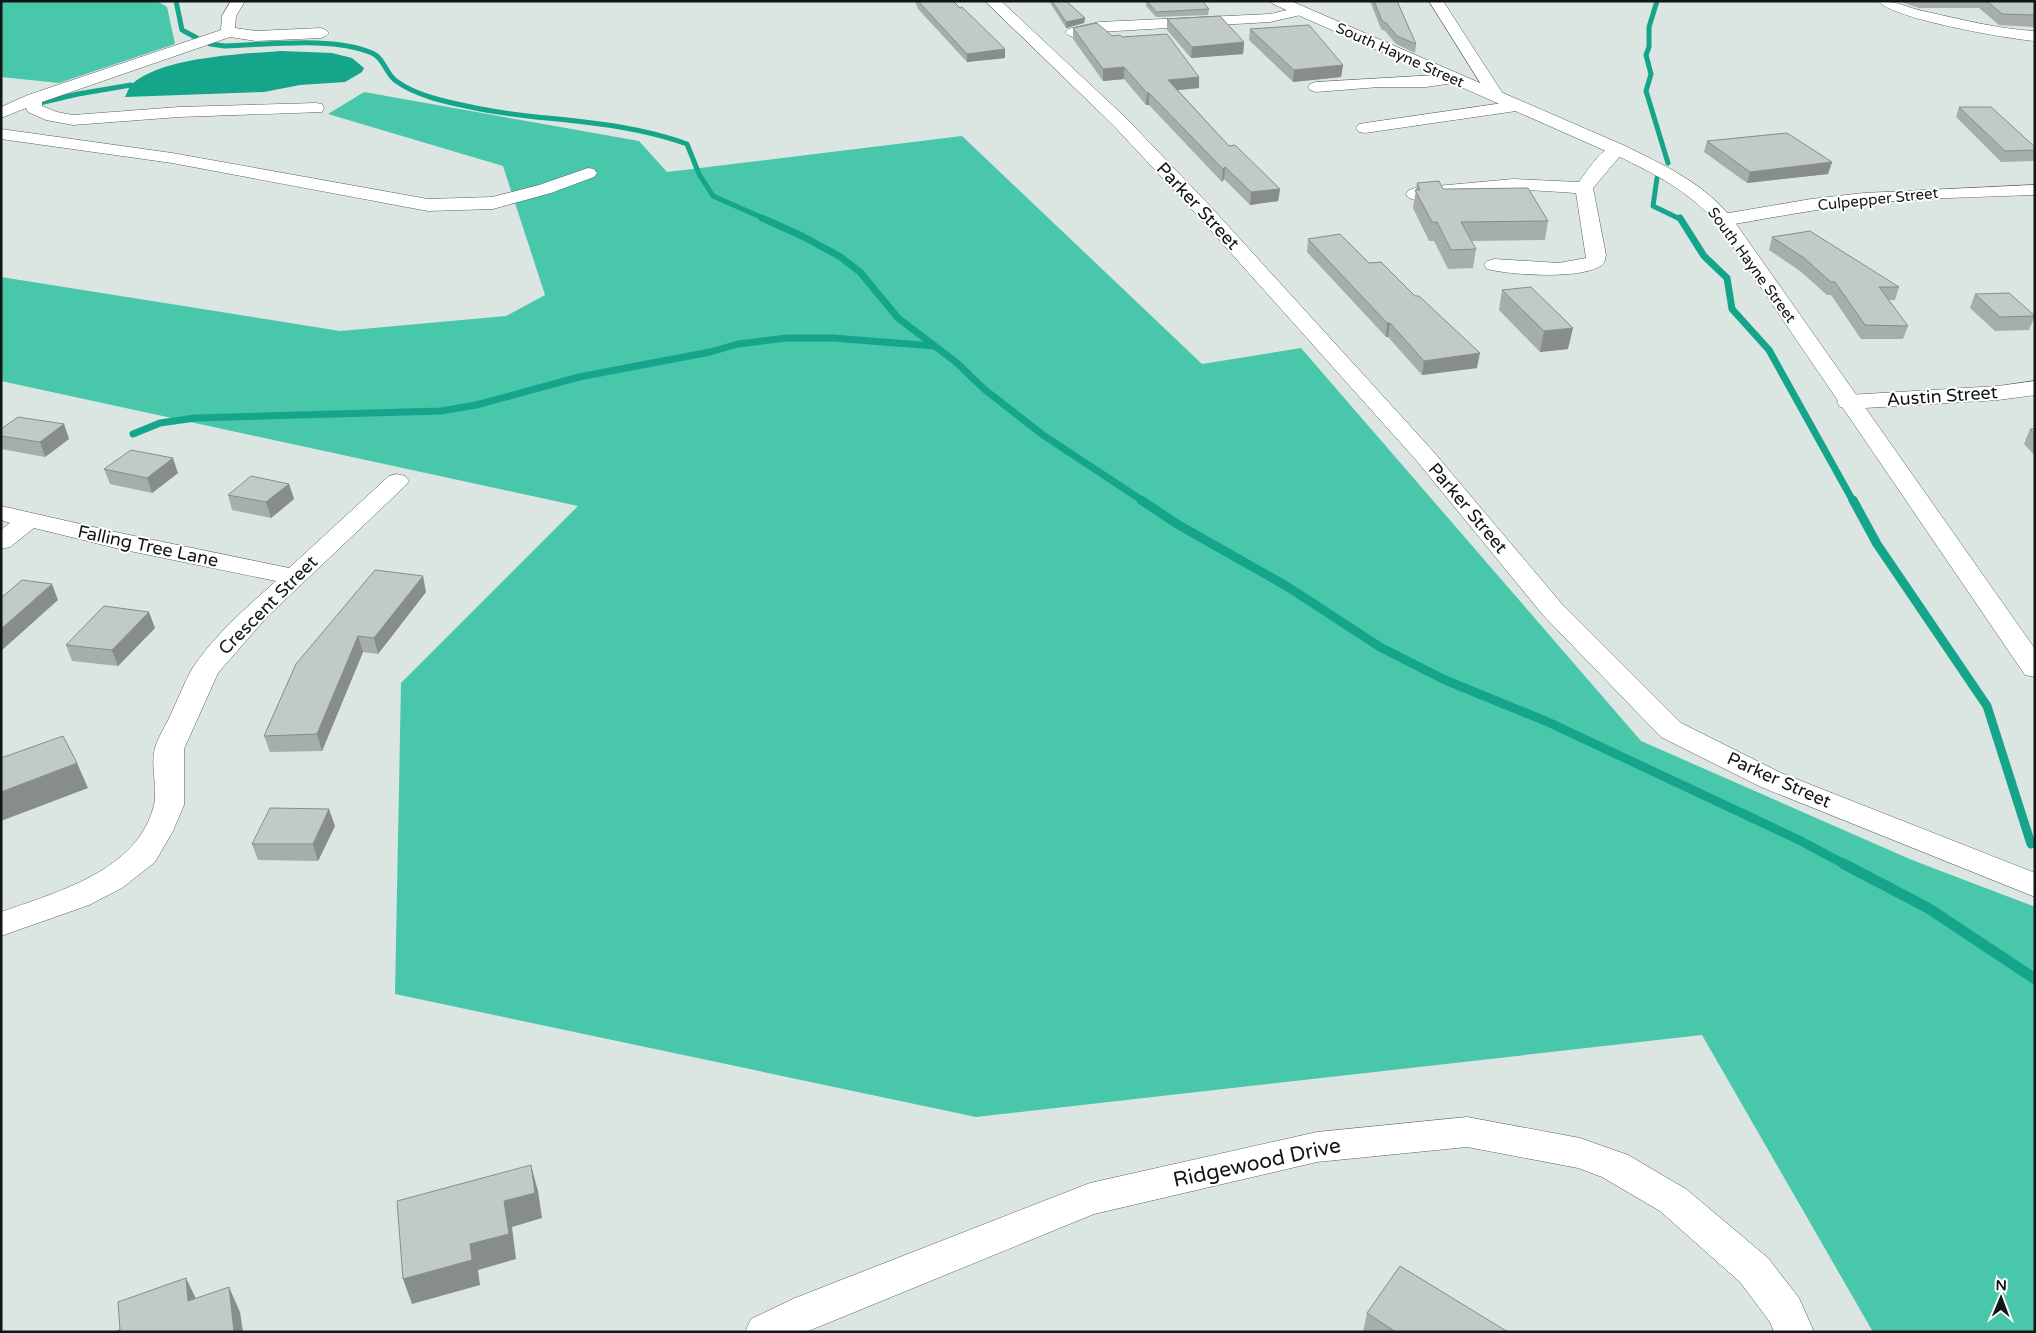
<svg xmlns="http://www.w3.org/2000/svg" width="2036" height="1333" font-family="'Varela Round',sans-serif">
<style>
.forest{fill:#49c7ab}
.water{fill:#15a58a}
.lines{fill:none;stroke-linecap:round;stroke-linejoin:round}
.stream-far3{stroke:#15a58a;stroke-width:5}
.stream-far2{stroke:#15a58a;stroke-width:7}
.stream-far1{stroke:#15a58a;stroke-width:9}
.stream{stroke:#15a58a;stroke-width:11}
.minor-casing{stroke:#57605d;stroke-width:1}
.major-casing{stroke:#57605d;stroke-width:1}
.minor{fill:#fff;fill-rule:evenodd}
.major{fill:#fff;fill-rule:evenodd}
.wall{fill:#a5aeab}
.shaded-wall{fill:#868d8b}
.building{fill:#c0cac7;stroke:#868d8b}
.labels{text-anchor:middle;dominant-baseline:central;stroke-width:4;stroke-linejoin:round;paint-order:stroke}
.far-street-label{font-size:15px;fill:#111513;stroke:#fff}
.street-label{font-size:18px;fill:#111513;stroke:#fff}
.near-street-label{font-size:21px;fill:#111513;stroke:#fff}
</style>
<rect width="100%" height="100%" fill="#dbe5e2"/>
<g class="forest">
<polygon points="1,1 157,1 167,7 175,44 59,83 1,77"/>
<polygon points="364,92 639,141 667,172 962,136 1202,364 1301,348 1641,741 1912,860 2035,907 2035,1332 1873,1332 1702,1035 976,1117 395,994 401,683 578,506 1,381 1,277 340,331 506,316 545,295 503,166 328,114"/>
</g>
<path class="water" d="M281 51 332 53 352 58 364 68 362 72 345 82 300 85 264 92 125 97C127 93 129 87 132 84 162 57 242 54 281 51Z"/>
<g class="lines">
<g class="stream-far3">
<polyline points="176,1 182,30 197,38"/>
<polyline points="1657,1 1649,27 1649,47 1646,55 1651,74 1646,91 1668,163"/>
<path d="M210 44 225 46C267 45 333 36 372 53 384 58 386 74 396 81 417 96 446 102 471 107 506 115 541 117 576 121 614 125 651 131 687 144L699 174 713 196 765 219"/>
<polyline points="31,105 78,94 131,85"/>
<polyline points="1657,178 1653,206 1680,219"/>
</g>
<g class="stream-far2">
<polyline points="762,218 802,236 839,256 860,272 898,318 957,363 984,389 1043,435 1143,501"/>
<polyline points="1680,218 1704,256 1727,278 1732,309 1769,350 1853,501"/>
<polyline points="133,434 160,423 195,418 441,411 476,405 579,377 710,352 738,344 786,338 833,338 934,346"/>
</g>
<g class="stream-far1">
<polyline points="1141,500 1177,524 1288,587 1380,647 1445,680 1548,722 1799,840 1846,865"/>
<polyline points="1853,500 1877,544 1987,706 2031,844"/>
</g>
<polyline class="stream" points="1844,864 1928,908 2035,979"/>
<defs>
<g id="minor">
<polygon points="231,1 245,1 236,16 235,28 256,31 321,28 326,30 329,33 326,36 321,38 256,41 230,37 42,102 42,106 57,112 73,115 179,107 316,103 322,104 324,108 322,112 179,117 73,125 46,120 28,112 26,108 1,118 1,107 28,95 221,30 222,16"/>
<polygon points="985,1 1001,1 1126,118 1210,206 1432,450 1561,603 1681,723 1781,773 2035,873 2035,897 1761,787 1661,737 1543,615 1416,460 1196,214 1114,126"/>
<polygon points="1429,1 1443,1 1505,97 1503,100 1491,100"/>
<path d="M1878 1C1898 1 1905 7 1923 11 1960 19 1997 29 2035 31V41C2009 39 1892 19 1878 1Z"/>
<polygon points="1300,7 1305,8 1307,11 1305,14 1270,22 1099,32 1073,37 1068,35 1065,32 1068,29 1099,22 1270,14"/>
<polygon points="1454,74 1460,76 1462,79 1460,82 1426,87 1379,87 1316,92 1310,90 1308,87 1310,84 1316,82"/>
<polygon points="1517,101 1523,102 1525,106 1523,110 1365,133 1359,132 1356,128 1359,124 1365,123"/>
<polygon points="1,129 172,153 428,199 492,197 539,185 588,168 594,169 597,173 594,177 551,193 493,209 428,211 172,163 1,139"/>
<path d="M1617 144 1623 145 1626 149 1593 188 1606 255C1605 259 1605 263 1602 265 1582 280 1510 275 1487 269L1484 265 1487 261 1494 259 1559 263 1586 258 1576 193 1513 189 1415 200 1409 198 1406 194 1409 190 1415 188 1513 179 1579 182C1588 170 1601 148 1617 144Z"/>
<path d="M2035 185V195C1977 197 1920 198 1863 204 1816 209 1770 218 1723 226L1716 224 1714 220 1716 216 1723 214 1811 199 1864 193Z"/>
<polygon points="2035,381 2035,395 1998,400 1848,409 1840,407 1837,402 1840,397 1848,395 1998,386"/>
<path d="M397 474 405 476 409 481 405 486 267 617 218 673 184 749V805L173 831 155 862 122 888 89 905 1 936V912C57 892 138 871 154 805 158 787 150 766 155 748 158 737 166 725 171 714 178 699 184 683 192 669 213 636 247 607 276 581L120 549 34 528 10 547 1 549V530L10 523 1 520V506L120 533 289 568 389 476Z"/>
<polygon points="1467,1117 1580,1138 1628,1155 1686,1189 1768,1258 1799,1298 1814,1332 1774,1332 1770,1322 1740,1282 1660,1211 1602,1177 1578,1168 1467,1147 1317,1162 1094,1214 806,1332 745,1332 751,1319 795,1298 1090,1183 1317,1132"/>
</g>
<path id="major" d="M1271 1H1291L1623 145C1664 165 1706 184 1734 221L2035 649V677L2025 675 1721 229C1696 196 1661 177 1624 159L1273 4Z"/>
</defs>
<use href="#minor" class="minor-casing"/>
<use href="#major" class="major-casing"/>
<use href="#minor" class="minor"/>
<use href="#major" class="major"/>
</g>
<g class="wall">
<polygon points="915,1 953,1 1005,58 967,62 918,9"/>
<polygon points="1049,1 1066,1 1085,18 1084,23 1066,28"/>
<polygon points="1146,1 1202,1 1209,9 1208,15 1156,17 1146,6"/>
<polygon points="1370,1 1397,1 1416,44 1415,53 1396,44 1385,31 1381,29"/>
<polygon points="1898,1 2033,1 2035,3 2035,27 1999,25 1979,8 1919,8"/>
<polygon points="1167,19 1244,42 1243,54 1191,58 1167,30"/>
<polygon points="1073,28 1122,37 1199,88 1178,90 1229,146 1280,189 1278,201 1250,205 1224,179 1222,182 1149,105 1146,105 1124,79 1103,81 1073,39"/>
<polygon points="1250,29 1343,65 1341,77 1293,82 1249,40"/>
<polygon points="1959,107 2035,147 2034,161 2001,162 1956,117"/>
<polygon points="1707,141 1832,162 1828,174 1747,183 1704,152"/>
<polygon points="1417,183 1443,189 1548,221 1545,240 1471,241 1476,249 1473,268 1448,269 1434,241 1429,241 1413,208"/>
<polygon points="1772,237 1899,287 1895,300 1889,300 1908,326 1903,339 1861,339 1831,295 1827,295 1800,271 1769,250"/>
<polygon points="1308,239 1477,368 1422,375 1388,337 1386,337 1307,252"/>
<polygon points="1502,290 1568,349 1540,352 1499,310"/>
<polygon points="1975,294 2035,316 2029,330 1995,331 1970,308"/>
<polygon points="64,424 69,439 45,457 1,449 1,429"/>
<polygon points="2030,429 2035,429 2035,456 2024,444"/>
<polygon points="104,469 178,473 152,493 110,484"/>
<polygon points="289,484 294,499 271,518 232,510 228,495"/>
<polygon points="426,592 378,654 363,652 322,751 270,752 264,736 296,664"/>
<polygon points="155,628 118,666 72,661 66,645"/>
<polygon points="335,826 318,861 258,860 252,844"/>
<polygon points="1367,1313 1508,1332 1363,1332"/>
</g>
<g class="shaded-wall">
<polygon points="1085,18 1084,23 1066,28 1066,22"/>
<polygon points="1244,42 1243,54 1191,58 1192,47"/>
<polygon points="1005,49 1005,58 967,62 967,54"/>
<polygon points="1343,65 1341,77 1293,82 1294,70"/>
<polygon points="1124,67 1124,79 1103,81 1103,69"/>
<polygon points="1199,77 1199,88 1167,91 1168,80"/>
<polygon points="1147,93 1149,93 1149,105 1146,105"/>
<polygon points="1832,162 1828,174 1747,183 1750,172"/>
<polygon points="1225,167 1224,179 1222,182 1223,169"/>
<polygon points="1280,189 1278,201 1250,205 1251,192"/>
<polygon points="1387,323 1390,323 1388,337 1386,337"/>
<polygon points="1573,328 1568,349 1540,352 1544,331"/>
<polygon points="1480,353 1477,368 1422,375 1424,361"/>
<polygon points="64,424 69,439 45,457 40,442"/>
<polygon points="173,458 178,473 152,493 147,478"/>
<polygon points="289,484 294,499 271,518 266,502"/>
<polygon points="423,576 426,592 378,654 374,638"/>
<polygon points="52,584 58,600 1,651 1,629"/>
<polygon points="149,612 155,628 118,666 112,650"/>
<polygon points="358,636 363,652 322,751 317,734"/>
<polygon points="77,763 88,788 1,821 1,792"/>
<polygon points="329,809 335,826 318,861 313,844"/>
<polygon points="531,1165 538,1191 542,1218 512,1227 516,1259 478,1270 480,1285 412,1304 403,1279 470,1244 504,1201"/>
<polygon points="186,1278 198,1303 188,1301"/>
<polygon points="229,1287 240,1312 243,1332 234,1332"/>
</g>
<g class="building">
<polygon points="918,1 953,1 960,8 962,7 1005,49 967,54"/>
<polygon points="1052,1 1066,1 1085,18 1066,22"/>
<polygon points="1147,1 1202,1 1209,9 1156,12"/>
<polygon points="1374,1 1397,1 1416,44 1397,36 1386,23 1382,21"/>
<polygon points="1987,1 2033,1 2035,3 2035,15 2002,14"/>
<polygon points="1220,16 1244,42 1192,47 1167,19"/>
<polygon points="1097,23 1112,36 1120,35 1122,37 1167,34 1199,77 1168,80 1229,146 1235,145 1280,189 1251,192 1225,167 1223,169 1149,93 1147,93 1124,67 1103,69 1073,28"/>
<polygon points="1309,25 1343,65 1294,70 1250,29"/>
<polygon points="1959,107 1991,107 2035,147 2035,150 2005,151"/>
<polygon points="1787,133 1832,162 1750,172 1707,141"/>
<polygon points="1439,181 1443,189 1528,188 1548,221 1461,222 1476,249 1451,250 1437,222 1432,222 1415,190 1420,190 1417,183"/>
<polygon points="1810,231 1899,287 1879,287 1908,326 1865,325 1835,282 1831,282 1804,258 1772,237"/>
<polygon points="1340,234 1369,263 1381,262 1415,296 1419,296 1480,353 1424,361 1390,323 1387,323 1308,239"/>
<polygon points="1531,287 1573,328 1544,331 1502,290"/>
<polygon points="2009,293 2035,316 2000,317 1975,294"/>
<polygon points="18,417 64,424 40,442 1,436 1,429"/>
<polygon points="2030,429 2035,429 2035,434"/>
<polygon points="131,450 173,458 147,478 104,469"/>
<polygon points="251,476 289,484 266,502 228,495"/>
<polygon points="375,570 423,576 374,638 358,636 317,734 264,736 296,664"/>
<polygon points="22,580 52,584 1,629 1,598"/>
<polygon points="104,606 149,612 112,650 66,645"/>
<polygon points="63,736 77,763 1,792 1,758"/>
<polygon points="270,808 329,809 313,844 252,844"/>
<polygon points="531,1165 535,1193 504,1201 509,1234 470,1244 472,1260 403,1279 397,1201"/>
<polygon points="1400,1266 1508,1332 1396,1332 1367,1313"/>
<polygon points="186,1278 188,1301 229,1287 234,1332 114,1332 120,1330 118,1302"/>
</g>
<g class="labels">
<g class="far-street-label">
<text transform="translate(1400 55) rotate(24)">South Hayne Street</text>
<text transform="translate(1878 199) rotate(-6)">Culpepper Street</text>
<text transform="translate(1752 265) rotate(54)">South Hayne Street</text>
</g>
<g class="street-label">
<text transform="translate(1198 206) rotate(47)">Parker Street</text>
<text transform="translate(1942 396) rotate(-4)">Austin Street</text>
<text transform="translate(1468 508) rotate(50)">Parker Street</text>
<text transform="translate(148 546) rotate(12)">Falling Tree Lane</text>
<text transform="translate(268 605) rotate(-45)">Crescent Street</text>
<text transform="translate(1779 780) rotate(24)">Parker Street</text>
</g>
<g class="near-street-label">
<text transform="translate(1257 1163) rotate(-12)">Ridgewood Drive</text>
</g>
</g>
<rect width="2036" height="1333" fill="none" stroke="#111513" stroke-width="5"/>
<g transform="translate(2001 1298) rotate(1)" stroke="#ffffff" stroke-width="4" paint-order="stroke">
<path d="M0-4L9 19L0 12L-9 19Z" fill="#111513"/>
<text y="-8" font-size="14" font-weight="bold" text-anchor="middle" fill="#111513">N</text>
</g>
</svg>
